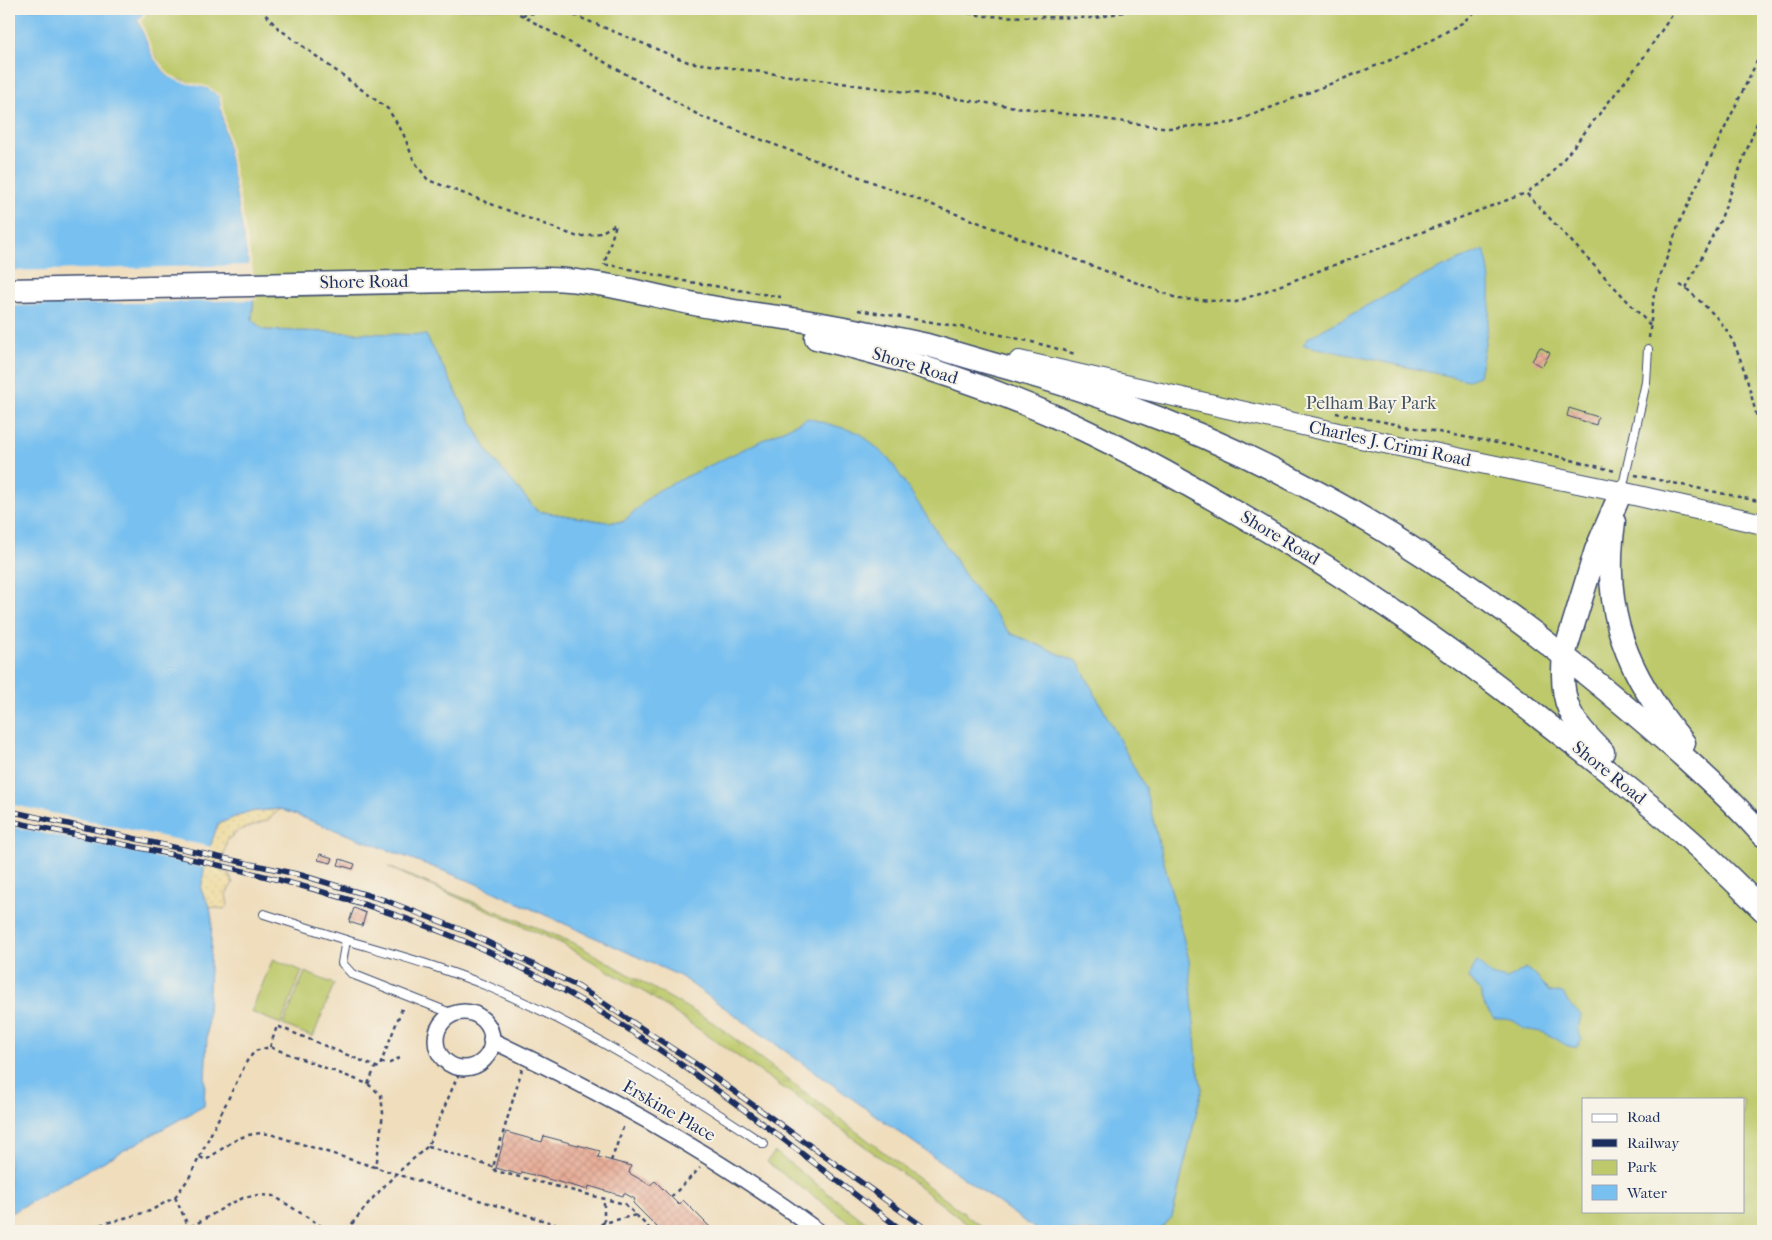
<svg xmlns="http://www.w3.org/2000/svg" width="1772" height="1240" font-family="'IM FELL French Canon',serif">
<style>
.grass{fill:url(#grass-tufts);stroke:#6c7c64}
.sand{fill:url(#sand-dots);stroke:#84847e}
.park{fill:#bdc96b;stroke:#6c7c64;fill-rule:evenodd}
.water{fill:#77c0f0;stroke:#4978a7}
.pier{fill:#efddbc}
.building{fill:url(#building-cross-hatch)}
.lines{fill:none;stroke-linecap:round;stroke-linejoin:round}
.lane-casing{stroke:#3b496c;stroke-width:10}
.street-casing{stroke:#3b496c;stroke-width:18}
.secondary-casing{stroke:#3b496c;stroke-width:22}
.primary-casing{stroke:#3b496c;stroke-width:25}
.path{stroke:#3b496c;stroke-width:2.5;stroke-dasharray:4 4;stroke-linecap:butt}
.lane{stroke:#fff;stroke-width:8}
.street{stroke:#fff;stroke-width:15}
.secondary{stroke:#fff;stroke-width:20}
.primary{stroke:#fff;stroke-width:22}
.rail-casing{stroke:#1b2f5e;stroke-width:5.5}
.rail{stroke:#f7f3e8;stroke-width:4;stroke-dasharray:11;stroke-linecap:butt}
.labels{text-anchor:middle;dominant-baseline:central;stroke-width:4;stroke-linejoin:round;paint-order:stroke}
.street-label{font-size:18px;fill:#1b2f5e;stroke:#f7f3e8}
.park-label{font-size:18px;fill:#445661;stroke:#f7f3e8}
</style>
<defs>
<pattern id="grass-tufts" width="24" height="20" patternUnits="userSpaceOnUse" patternTransform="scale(1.25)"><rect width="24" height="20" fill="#bdc96b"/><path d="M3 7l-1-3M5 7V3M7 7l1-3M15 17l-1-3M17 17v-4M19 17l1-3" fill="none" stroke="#a2ad5f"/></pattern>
<pattern id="sand-dots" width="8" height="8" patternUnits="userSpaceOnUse" patternTransform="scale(1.25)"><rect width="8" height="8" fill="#eeda9e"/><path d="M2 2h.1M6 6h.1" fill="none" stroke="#ccbb8a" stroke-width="1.8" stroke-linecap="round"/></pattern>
<pattern id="building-cross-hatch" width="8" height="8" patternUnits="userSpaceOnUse" patternTransform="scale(1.25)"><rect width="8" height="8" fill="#e8ad98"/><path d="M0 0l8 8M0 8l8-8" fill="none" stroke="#c69585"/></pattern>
</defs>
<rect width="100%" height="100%" fill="#f7f3e8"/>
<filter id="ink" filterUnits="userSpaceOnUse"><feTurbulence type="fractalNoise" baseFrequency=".02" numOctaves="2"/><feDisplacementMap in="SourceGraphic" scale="10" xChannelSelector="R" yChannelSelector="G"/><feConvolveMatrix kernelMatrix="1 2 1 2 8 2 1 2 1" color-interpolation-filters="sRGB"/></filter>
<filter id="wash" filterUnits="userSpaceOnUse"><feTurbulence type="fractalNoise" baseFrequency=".0096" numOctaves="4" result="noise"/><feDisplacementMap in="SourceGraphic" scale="20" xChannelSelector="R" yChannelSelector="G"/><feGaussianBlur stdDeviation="1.12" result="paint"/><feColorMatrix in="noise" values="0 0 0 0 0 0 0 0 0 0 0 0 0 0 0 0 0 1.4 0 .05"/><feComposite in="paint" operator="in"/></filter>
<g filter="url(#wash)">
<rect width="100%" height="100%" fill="#efddbc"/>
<g class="grass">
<polygon points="388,867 574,943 714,1023 987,1231 976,1231 900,1172 801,1100 649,995 561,943"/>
<polygon points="775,1152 877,1231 861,1231 767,1162"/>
</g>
<path class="sand" d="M280 809 268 820 238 831 227 840 221 871 228 872 233 883 226 894 228 905 224 909 210 907C207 901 202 895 201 889 198 870 211 842 218 824L247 812Z"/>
<g class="park">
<path d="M177 9H1763V1231H1159L1172 1217 1202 1089 1197 1063 1078 662 1010 633 967 578 655 492 623 522H607L537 511 489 454 426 336 263 330 252 320 254 293 207 88 168 76 146 41 138 20 146 10 177 13ZM1583 1099H1743V1211H1583Z"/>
<polygon points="273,959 302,971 281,1024 251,1012"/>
<polygon points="305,972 334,984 313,1037 283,1025"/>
</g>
<g class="water">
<polygon points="9,9 177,9 177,13 146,10 138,20 153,57 168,76 207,88 219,96 254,294 252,320 264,330 426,335 489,454 537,511 607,522 623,522 655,492 808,418 860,433 890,460 967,578 1010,633 1078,662 1145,788 1189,960 1197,1063 1202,1089 1172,1217 1159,1231 1038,1231 680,976 470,881 280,809 247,812 218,824 206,858 201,890 210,907 212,920 204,1106 9,1214"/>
<path d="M1484 249C1497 291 1487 333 1479 376L1468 380 1303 345 1309 337 1421 277Z"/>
<path d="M1477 961 1491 975 1507 979 1526 968 1536 975 1549 992 1563 993 1568 1003 1581 1015 1578 1030 1582 1040 1577 1047C1566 1048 1561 1041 1551 1036 1543 1031 1533 1031 1523 1029 1514 1018 1508 1019 1494 1019L1485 1007 1480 991 1468 978Z"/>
</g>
<g class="pier">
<polygon points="177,9 180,9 180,14 178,15 147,12 141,21 155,56 169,74 181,80 207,86 221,95 257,293 256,300 9,306 9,271 249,265 219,96 207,88 180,82 168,76 153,57 138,20 146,10 177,13"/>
<polygon points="9,804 212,847 206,868 9,826"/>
</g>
<g id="blocks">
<g class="building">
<polygon points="1540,347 1550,353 1542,367 1532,361"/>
<polygon points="1569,408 1598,417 1596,425 1567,416"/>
<polygon points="320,854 333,858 331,863 318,860"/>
<polygon points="340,859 355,864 353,869 338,865"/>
<polygon points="354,908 366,913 362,926 349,922"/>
<polygon points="506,1132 542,1142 544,1136 600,1151 598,1157 631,1166 629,1173 650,1185 655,1181 679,1205 683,1200 714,1231 656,1231 655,1229 657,1227 633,1203 635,1199 624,1193 623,1196 589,1186 588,1190 522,1172 521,1175 496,1168"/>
</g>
</g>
</g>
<g filter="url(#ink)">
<use href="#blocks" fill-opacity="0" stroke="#3b496c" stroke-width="1"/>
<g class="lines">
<defs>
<g id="lane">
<polyline points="1622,490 1646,382 1648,349"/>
<polyline points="264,914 346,940 342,963 352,974 453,1014"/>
<path d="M346 940C393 954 442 967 487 986 586 1027 675 1085 764 1144"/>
</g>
<g id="street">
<circle cx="464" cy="1040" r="28"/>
<path d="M491 1040C606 1094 716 1155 818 1231"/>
</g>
<polyline id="secondary" points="1019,361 1351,436 1621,492 1763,524"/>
<g id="primary">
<path d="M9 290 548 279C606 280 660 299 717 308 742 313 767 315 792 319 837 326 882 335 927 345 949 351 971 358 993 364 1037 376 1081 389 1124 405 1301 469 1463 571 1607 691 1661 736 1716 783 1763 835"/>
<path d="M816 338C898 357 979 383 1056 417 1121 446 1183 481 1244 517 1350 578 1450 647 1546 723 1595 761 1644 799 1690 840 1715 862 1739 886 1763 910"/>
<path d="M1614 522C1601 612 1627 675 1684 743"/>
<path d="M1603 752C1570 719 1559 704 1564 655L1596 550 1621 492"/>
</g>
</defs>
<use href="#lane" class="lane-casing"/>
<use href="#street" class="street-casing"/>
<use href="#secondary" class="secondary-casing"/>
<use href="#primary" class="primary-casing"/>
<g class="path">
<polyline points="260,9 278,28 388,109 403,133 414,161 428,180 578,237 600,233 616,224 604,265"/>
<polyline points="513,9 521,15 702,117 1179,299 1236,302 1526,193"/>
<polyline points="559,9 688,62 1169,128 1232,123 1408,53 1462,23 1478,9"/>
<polyline points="945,9 985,16 1095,18 1137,9"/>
<polyline points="522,15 556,9"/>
<polyline points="605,265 611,265 684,281 781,297"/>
<path d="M1680 285 1686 288C1698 300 1712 311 1722 324 1744 352 1753 406 1763 441"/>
<polyline points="1686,288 1720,221 1763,107"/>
<path d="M858 310C930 322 1005 332 1075 354"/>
<polyline points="1650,325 1526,193 1551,175 1641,61 1676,9"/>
<polyline points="1649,338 1654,294 1679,223 1763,49"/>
<polyline points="1336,413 1524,448 1615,471"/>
<polyline points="1635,475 1763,502"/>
<polyline points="270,1047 277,1026 379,1068 403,1006"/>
<polyline points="381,1063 390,1063 401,1057"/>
<polyline points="522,1069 493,1167 496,1171 625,1204 652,1231"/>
<polyline points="368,1084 376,1066"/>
<polyline points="428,1146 496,1168"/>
<path d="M200 1157 206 1160C228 1145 243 1130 270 1134L577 1231"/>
<polyline points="611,1161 624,1125"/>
<polyline points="175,1197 189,1228"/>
<polyline points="671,1197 700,1168"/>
<polyline points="604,1223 604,1198"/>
<polyline points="77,1231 150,1211 175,1197 189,1178 247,1061 255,1051 270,1047 368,1084 381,1095 383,1113 376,1168"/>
<polyline points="184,1231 230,1204 243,1198 258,1195 274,1196 329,1231"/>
<polyline points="348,1231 351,1225 371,1200 396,1174 428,1146 461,1068"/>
<polyline points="586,1231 604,1223 636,1215"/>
</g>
<use href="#lane" class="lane"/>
<use href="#street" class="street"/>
<use href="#secondary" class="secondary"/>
<use href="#primary" class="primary"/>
<defs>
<g id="rail">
<polyline points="9,811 301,875 387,901 467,932 579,987 696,1064 929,1231"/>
<path d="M9 821C163 853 319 880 464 941 627 1010 764 1126 903 1231"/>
</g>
</defs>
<use href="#rail" class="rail-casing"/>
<use href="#rail" class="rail"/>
</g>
</g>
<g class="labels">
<g class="street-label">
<text transform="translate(364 282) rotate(-1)">Shore Road</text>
<text transform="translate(915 366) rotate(17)">Shore Road</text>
<text transform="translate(1390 444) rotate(12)">Charles J. Crimi Road</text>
<text transform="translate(1280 538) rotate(31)">Shore Road</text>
<text transform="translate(1609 773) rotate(39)">Shore Road</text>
<text transform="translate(669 1111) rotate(30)">Erskine Place</text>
</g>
<g class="park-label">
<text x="1371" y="403">Pelham Bay Park</text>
</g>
</g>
<rect width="1772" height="1240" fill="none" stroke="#f7f3e8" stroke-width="30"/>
<rect x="1582" y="1098" width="162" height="115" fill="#f7f3e8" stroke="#9fa5b1"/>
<rect x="1592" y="1114" width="25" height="8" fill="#ffffff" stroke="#9fa5b1"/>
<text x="1627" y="1122" font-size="15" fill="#1b2f5e">Road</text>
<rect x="1592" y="1139" width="25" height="8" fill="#1b2f5e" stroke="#9fa5b1"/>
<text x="1627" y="1148" font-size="15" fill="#1b2f5e">Railway</text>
<rect x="1592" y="1160" width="25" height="15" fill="#bdc96b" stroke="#9fa5b1"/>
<text x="1627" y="1172" font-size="15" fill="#1b2f5e">Park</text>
<rect x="1592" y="1185" width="25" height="15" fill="#77c0f0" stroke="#9fa5b1"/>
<text x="1627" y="1198" font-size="15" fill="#1b2f5e">Water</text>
</svg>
